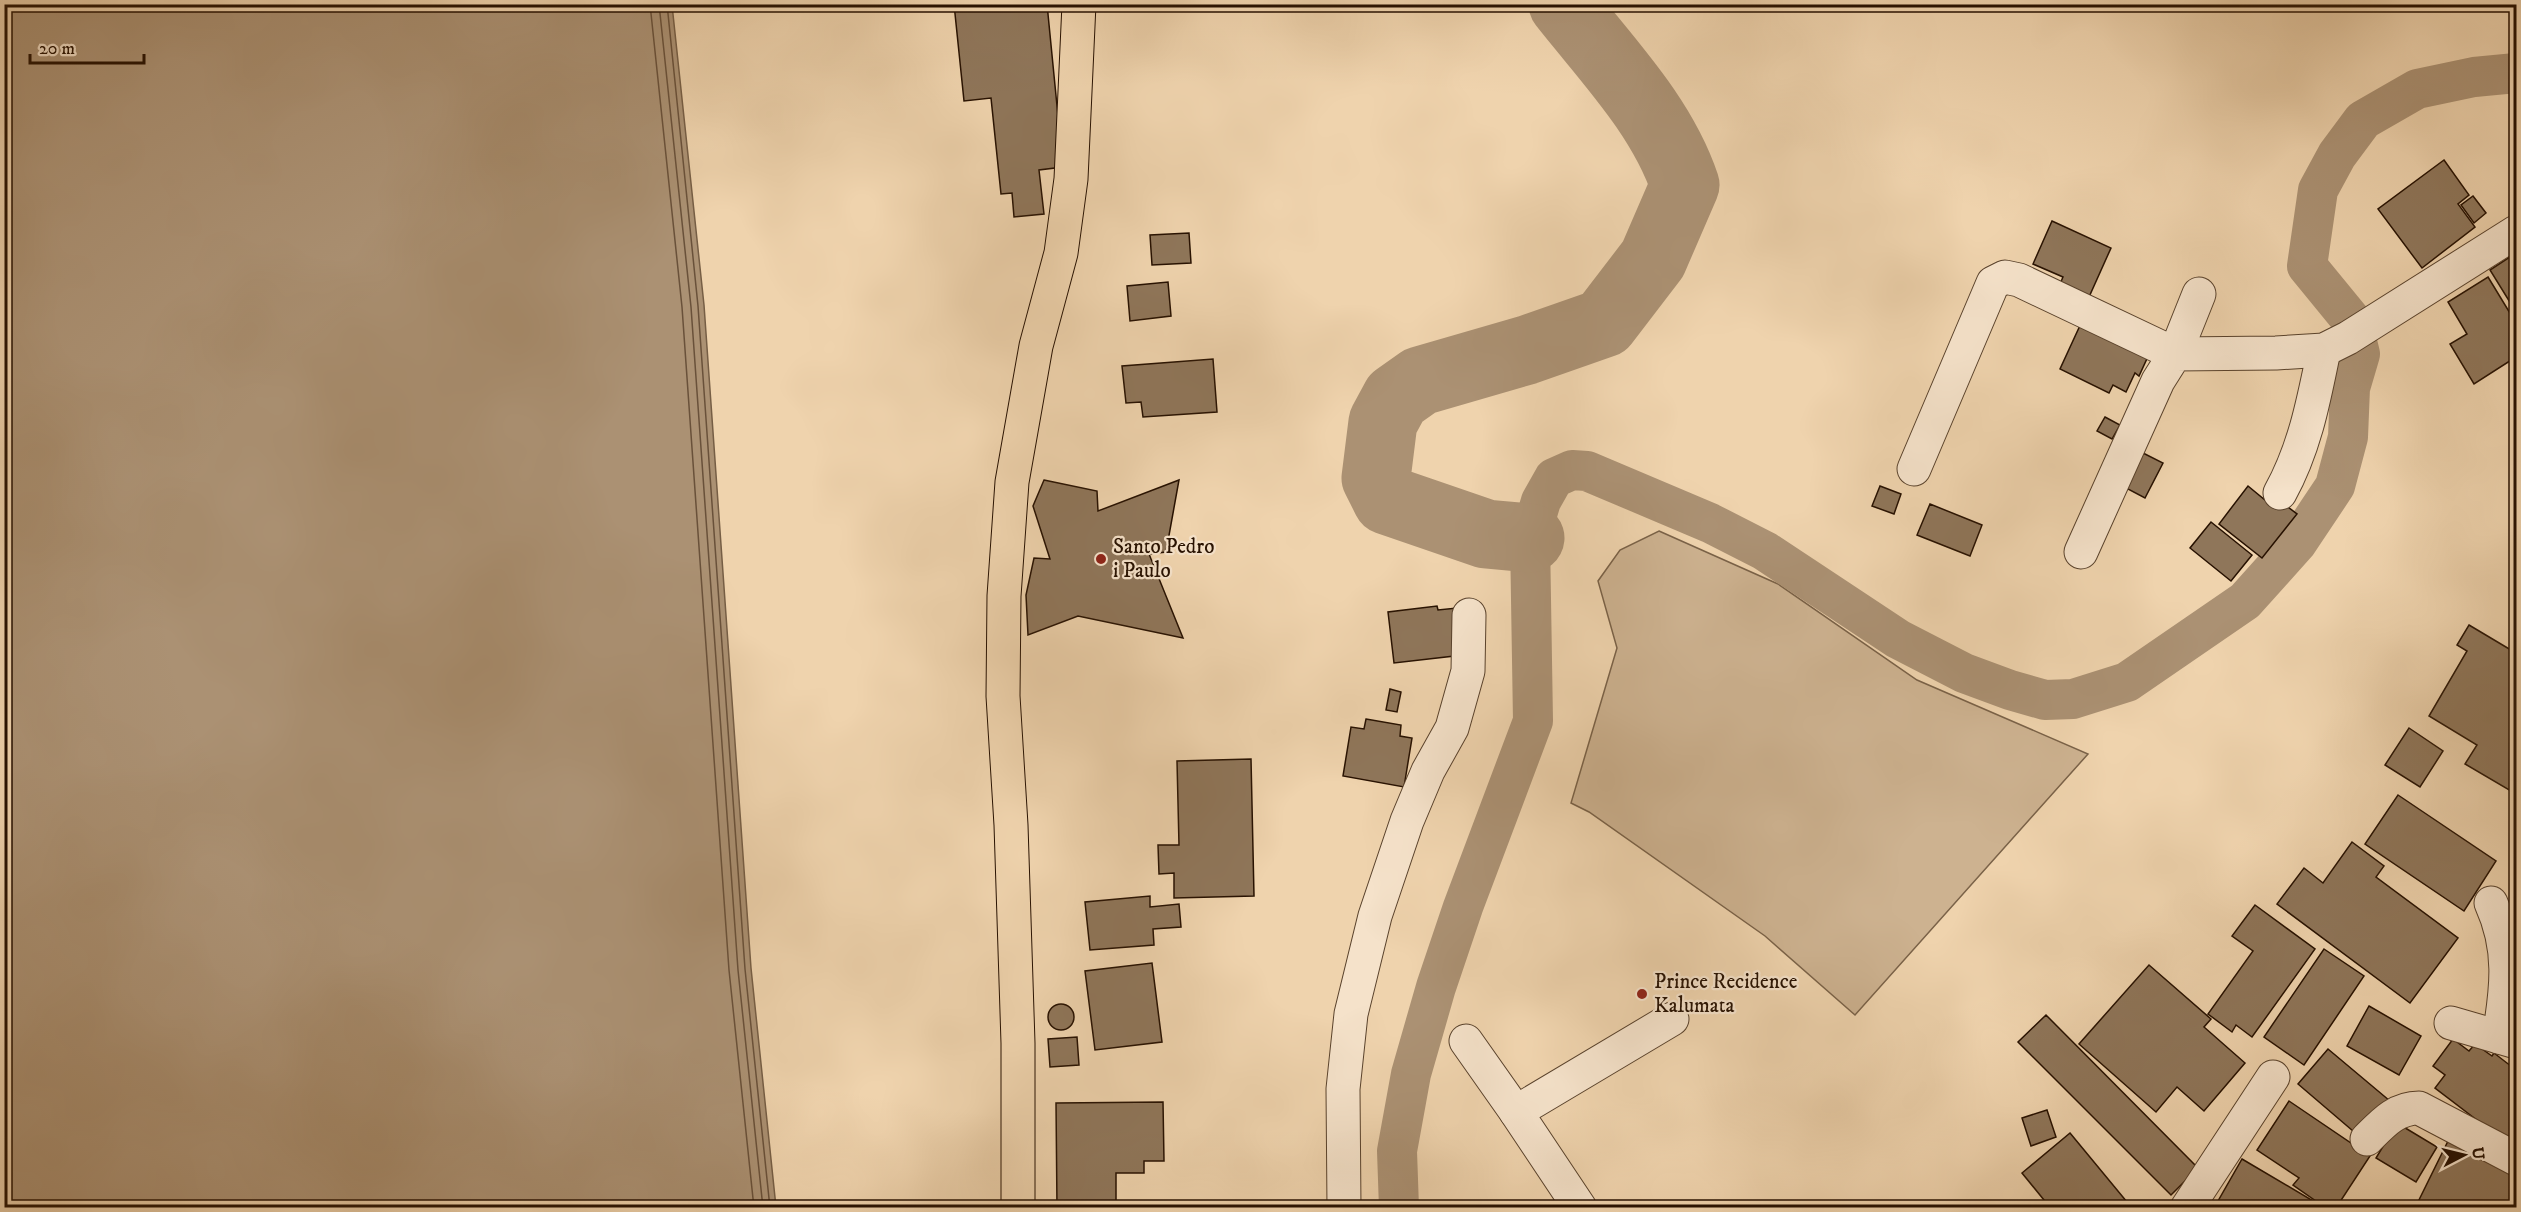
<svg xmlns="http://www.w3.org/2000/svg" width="2521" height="1212" font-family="'IM FELL DW Pica',serif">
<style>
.green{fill:#cdb290;stroke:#7a6248;stroke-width:1.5}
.water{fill:#ab9173;stroke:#765e45;stroke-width:1.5}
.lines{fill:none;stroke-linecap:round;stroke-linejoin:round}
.shore{stroke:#69513a;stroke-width:1.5}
.canal{stroke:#ab9173;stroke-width:40}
.river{stroke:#ab9173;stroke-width:69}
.building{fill:#8f765a;stroke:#271101;stroke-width:1.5}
.minor-casing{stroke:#59422c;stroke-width:35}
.trunk-casing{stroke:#271101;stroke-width:35}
.minor{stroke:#f5e2ca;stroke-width:33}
.trunk{stroke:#efd3ad;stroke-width:33}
.poi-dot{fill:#8f2418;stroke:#f5e2ca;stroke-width:2}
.labels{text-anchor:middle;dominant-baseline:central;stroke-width:4.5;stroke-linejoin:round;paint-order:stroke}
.poi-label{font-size:21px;fill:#271101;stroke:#f5e2ca;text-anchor:start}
</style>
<rect width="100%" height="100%" fill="#efd3ad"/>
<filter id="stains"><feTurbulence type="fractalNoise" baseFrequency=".00333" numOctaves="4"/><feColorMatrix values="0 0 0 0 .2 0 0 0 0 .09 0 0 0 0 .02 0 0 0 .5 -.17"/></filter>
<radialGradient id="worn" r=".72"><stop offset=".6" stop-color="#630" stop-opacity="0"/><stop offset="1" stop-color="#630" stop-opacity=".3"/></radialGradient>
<polygon class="green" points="1659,531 1778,584 1917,680 2088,754 1855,1015 1765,936 1589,812 1571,803 1617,648 1598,581 1620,550"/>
<polygon class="water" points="5,4 672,5 704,305 751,968 776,1207 5,1207"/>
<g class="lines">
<g class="shore">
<polyline points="650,4 682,307 729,970 754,1208"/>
<polyline points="659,4 691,307 738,970 763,1208"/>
<polyline points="667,4 698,306 745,969 770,1208"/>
</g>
<polyline class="canal" points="1399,1208 1397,1151 1411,1074 1436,987 1463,907 1533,721 1530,538 1541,501 1554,478 1572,470 1587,471 1710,523 1765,551 1898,639 1964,673 2010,690 2045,700 2073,699 2127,682 2245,601 2297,543 2335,486 2348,437 2350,388 2360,354 2352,321 2307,266 2318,190 2337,155 2363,120 2417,89 2474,77 2516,73"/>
<path class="river" d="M1530 538 1486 534 1387 500 1376 478 1383 422 1396 398 1420 381 1527 350 1604 323 1653 259 1685 185C1662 116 1607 60 1563 4"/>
</g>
<g class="building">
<polygon points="954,4 1047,4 1063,167 1039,170 1044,214 1014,217 1012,193 1001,194 991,98 964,101"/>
<polygon points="2444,160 2469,195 2458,204 2475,227 2422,268 2378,209"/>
<polygon points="2473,196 2486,213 2474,223 2461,205"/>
<polygon points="2052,221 2111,248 2089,297 2060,284 2063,277 2033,264"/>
<polygon points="1189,233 1191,263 1152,265 1150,235"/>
<polygon points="2516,253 2516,312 2490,270"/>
<polygon points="2488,277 2516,323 2516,357 2474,384 2450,344 2467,334 2448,302"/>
<polygon points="1168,282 1171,316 1130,321 1127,286"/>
<polygon points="2083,319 2150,352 2139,376 2135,373 2126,392 2113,385 2109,393 2060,369"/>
<polygon points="1213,359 1217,412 1143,417 1141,402 1126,403 1122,366"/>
<polygon points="2105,417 2120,425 2112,439 2097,431"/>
<polygon points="2143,453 2163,463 2145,498 2126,488"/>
<polygon points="1044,480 1097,491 1098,511 1179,480 1166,552 1149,554 1183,638 1078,616 1028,635 1026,595 1034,558 1050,559 1033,506"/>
<polygon points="1880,486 1901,494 1894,514 1872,506"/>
<polygon points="2248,486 2265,500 2271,494 2297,514 2262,558 2219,524"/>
<polygon points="1930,504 1982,525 1970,556 1917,535"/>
<polygon points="2211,522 2252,555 2231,581 2190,548"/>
<polygon points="1437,606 1438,610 1457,608 1463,655 1394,663 1388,612"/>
<polygon points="2469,625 2516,653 2516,794 2465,764 2477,745 2429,716 2467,651 2457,645"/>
<polygon points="1390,689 1401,692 1397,712 1386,710"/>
<polygon points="1366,719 1401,725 1400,736 1412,738 1404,787 1343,776 1351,727 1364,729"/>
<polygon points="2409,728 2443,751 2420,787 2385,765"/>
<polygon points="1251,759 1254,896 1174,898 1174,873 1159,874 1158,845 1179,845 1177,761"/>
<polygon points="2398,795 2496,861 2464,911 2365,844"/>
<polygon points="2352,842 2384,866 2376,877 2458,938 2410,1003 2277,904 2304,868 2323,883"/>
<polygon points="1150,896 1150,907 1179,904 1181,927 1153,929 1154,945 1090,950 1085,902"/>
<polygon points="2255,905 2315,949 2252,1037 2236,1025 2232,1032 2208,1014 2253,951 2232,936"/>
<polygon points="2324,949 2364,976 2304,1065 2264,1037"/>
<polygon points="1152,963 1162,1042 1095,1050 1085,971"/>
<polygon points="2149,965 2211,1019 2204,1027 2245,1063 2204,1111 2177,1087 2156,1112 2079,1044"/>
<circle cx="1061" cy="1017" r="13"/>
<polygon points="2369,1006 2421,1036 2399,1075 2347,1046"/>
<polygon points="2046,1015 2198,1168 2171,1195 2018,1042"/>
<polygon points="1077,1037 1079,1065 1050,1067 1048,1039"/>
<polygon points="2453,1039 2469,1051 2475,1044 2492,1056 2494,1053 2516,1070 2516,1130 2507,1143 2435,1088 2445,1075 2433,1066"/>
<polygon points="2328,1049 2390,1101 2360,1137 2298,1084"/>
<polygon points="2289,1101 2370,1156 2336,1208 2326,1208 2293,1185 2299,1178 2257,1150"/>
<polygon points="1163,1102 1164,1161 1144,1161 1144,1173 1116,1173 1116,1202 1091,1202 1091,1208 1057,1208 1056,1103"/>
<polygon points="2047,1110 2056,1137 2031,1146 2022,1118"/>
<polygon points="2397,1123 2437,1147 2416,1182 2376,1158"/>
<polygon points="2070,1133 2132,1208 2035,1208 2044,1200 2022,1173"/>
<polygon points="2451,1135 2516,1168 2516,1208 2474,1208 2466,1203 2464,1208 2415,1208"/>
<polygon points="2242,1159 2325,1208 2214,1208"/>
</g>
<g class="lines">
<defs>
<g id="minor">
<polyline points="1914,469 1993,283 2005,277 2019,280 2175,354 2199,294"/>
<path d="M2280 493C2305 448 2314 399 2324 350"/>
<polyline points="2081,552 2158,381 2175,354 2276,353 2324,350 2348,338 2516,232"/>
<path d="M2491 903C2512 949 2507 988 2499 1037"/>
<polyline points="2451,1023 2516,1042"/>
<polyline points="1466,1041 1516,1112"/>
<path d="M2367 1139C2383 1123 2396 1108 2419 1108L2516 1159"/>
<polyline points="1344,1208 1343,1089 1351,1014 1375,916 1407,821 1428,771 1452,728 1468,671 1469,615"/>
<polyline points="1580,1208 1516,1112 1672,1019"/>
<polyline points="2187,1208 2273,1077"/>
</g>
<polyline id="trunk" points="1018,1208 1018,1043 1011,825 1003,696 1004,596 1012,482 1036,346 1061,253 1071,179 1079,4"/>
</defs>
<use href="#minor" class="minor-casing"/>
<use href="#trunk" class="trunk-casing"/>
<use href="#minor" class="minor"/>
<use href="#trunk" class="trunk"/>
</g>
<g class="poi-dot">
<circle cx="1101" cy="559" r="6"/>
<circle cx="1642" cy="994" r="6"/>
</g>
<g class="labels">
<g class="poi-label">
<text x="1113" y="547">Santo Pedro<tspan x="1113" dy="24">i Paulo</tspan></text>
<text x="1654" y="982">Prince Recidence<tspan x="1654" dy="24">Kalumata</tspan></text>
</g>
</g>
<rect width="2521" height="1212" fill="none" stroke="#efd3ad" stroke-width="24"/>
<rect x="6" y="6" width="2509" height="1200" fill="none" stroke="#271101" stroke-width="3"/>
<rect x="12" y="12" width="2497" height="1188" fill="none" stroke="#271101" stroke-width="1.5"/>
<g transform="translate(2464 1155) rotate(83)" stroke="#f5e2ca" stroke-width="4.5" paint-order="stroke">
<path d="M0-4.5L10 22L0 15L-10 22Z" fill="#271101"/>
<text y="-9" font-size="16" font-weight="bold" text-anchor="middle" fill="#271101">U</text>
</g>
<path d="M30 54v9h114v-9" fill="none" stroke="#271101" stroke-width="3"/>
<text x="39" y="54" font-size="18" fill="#271101" stroke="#f5e2ca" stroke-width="4.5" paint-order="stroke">20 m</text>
<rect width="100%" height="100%" filter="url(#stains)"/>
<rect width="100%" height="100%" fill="url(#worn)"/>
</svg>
